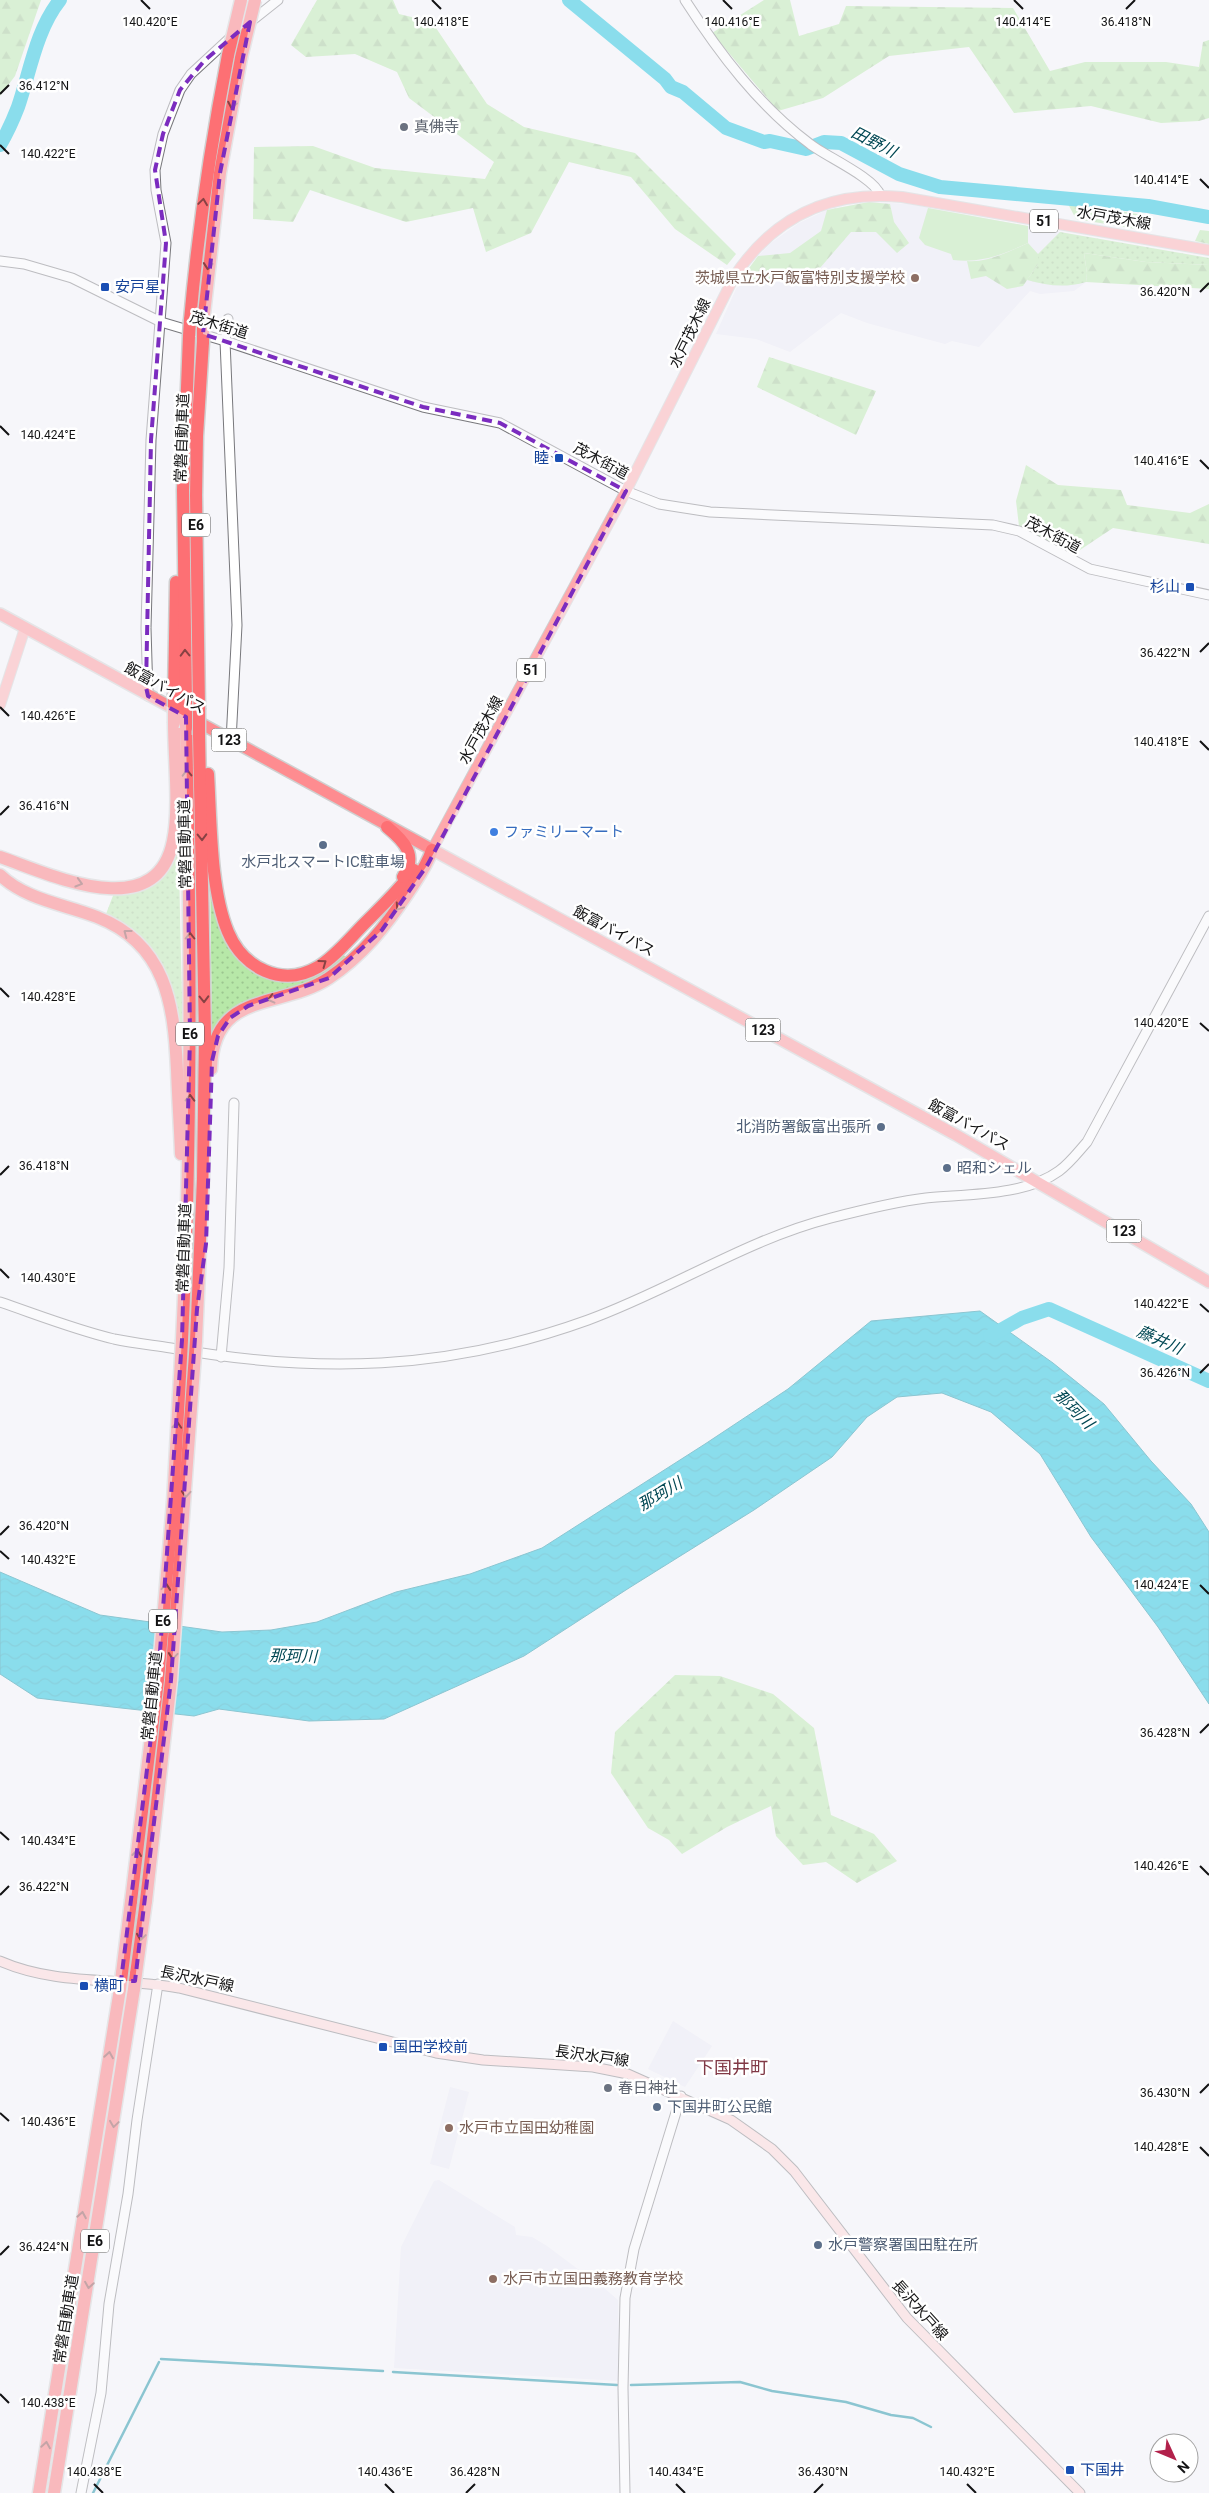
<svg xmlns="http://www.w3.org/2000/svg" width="1209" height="2493" font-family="Roboto,'Noto Sans JP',sans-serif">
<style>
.built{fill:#ebeaf6}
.grass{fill:url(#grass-dots)}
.forest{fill:url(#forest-firs)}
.pitch{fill:#b7e8a8}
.water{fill:url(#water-waves);stroke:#0b8ba0}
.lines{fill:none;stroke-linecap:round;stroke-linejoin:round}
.stream{stroke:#0b8ba0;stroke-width:2.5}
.river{stroke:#07bfdc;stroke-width:14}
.tertiary-casing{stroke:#78787c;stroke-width:11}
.secondary-casing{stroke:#78787c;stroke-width:11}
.primary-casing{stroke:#d0d0d0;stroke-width:12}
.trunk-casing{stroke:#d0d0d0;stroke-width:14}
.motorway-casing{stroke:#d0d0d0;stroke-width:15}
.tertiary{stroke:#fff;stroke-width:9}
.secondary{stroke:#fed4d5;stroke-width:9}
.primary{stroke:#fea9ac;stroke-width:10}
.trunk{stroke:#fe8c90;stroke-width:11}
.motorway{stroke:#fd7074;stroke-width:12}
.motorway-bridge-casing{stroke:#d0d0d0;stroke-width:15;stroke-linecap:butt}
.motorway-bridge{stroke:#fd7074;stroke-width:12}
.oneway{stroke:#884244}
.marked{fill:none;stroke:#7b2cbf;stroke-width:4;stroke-dasharray:10 6;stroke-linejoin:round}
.ticks{fill:none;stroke:#131314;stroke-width:2}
.worship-dot{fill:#6b7280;stroke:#fff;stroke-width:2}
.education-dot{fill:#8d6e63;stroke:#fff;stroke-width:2}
.transit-dot{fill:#1a4fb4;stroke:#fff;stroke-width:2}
.shop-dot{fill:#3f7fe0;stroke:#fff;stroke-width:2}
.service-dot{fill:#5c6f8a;stroke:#fff;stroke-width:2}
.labels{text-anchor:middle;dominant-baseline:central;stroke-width:5;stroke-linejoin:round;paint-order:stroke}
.shield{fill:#fff;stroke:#5a5a5a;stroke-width:1}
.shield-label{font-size:14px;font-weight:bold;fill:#131314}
.worship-label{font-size:15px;fill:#5b616d;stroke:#fff;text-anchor:start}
.street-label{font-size:15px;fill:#131314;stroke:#fff}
.education-label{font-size:15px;fill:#785e54;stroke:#fff;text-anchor:start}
.transit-label{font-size:15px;fill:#164399;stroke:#fff;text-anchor:start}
.shop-label{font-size:15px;fill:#366cbe;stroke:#fff;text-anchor:start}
.service-label{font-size:15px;fill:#4e5e75;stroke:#fff;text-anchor:start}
.water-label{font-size:16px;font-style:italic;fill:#014753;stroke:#fff}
.quarter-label{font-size:18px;fill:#813946;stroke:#fff}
.ticks-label{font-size:12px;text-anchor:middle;fill:#131314;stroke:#fff;stroke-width:5;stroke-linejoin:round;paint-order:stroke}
</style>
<defs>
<pattern id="grass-dots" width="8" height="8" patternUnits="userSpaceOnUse" patternTransform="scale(1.25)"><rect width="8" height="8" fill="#b7e8a8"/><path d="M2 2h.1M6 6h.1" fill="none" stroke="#9cc690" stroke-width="1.8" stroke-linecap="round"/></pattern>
<pattern id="forest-firs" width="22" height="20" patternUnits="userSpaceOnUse" patternTransform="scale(1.25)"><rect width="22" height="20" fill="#b7e8a8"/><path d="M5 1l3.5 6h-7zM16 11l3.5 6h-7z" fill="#9cc690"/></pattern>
<pattern id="water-waves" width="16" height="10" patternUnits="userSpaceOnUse" patternTransform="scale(1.25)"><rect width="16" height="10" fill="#07bfdc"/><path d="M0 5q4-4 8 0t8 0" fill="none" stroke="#07a3bc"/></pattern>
</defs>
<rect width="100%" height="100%" fill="#f6f6fa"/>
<g class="built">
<polygon points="869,202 908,204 1060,232 1067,237 1087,273 1086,282 1074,291 1040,294 1030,291 979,347 952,341 945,344 867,323 841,313 790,352 756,339 716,334 736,289 758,256 771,243 799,223 827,210"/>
<polygon points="673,2021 712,2046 685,2087 648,2069"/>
<polygon points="450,2087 469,2092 449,2169 430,2164"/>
<polygon points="439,2180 515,2227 516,2235 532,2237 547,2246 587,2276 588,2282 595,2289 604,2288 618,2300 620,2381 394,2368 401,2247 434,2181"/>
</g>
<g class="grass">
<path d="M1060 232 1209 258V265L1146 262 1084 253 1087 273 1086 282C1065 288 1048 286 1027 280L1038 264V254Z"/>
<path d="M179 833C179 919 183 1004 184 1090L170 988 106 914 114 893 144 887Z"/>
<polygon points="210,867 232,950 243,965 269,978 287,980 339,952 348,958 320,980 240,1003 226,1013 212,1036"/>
</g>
<g class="forest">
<polygon points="0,0 41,0 15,76 0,96"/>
<polygon points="317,0 393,0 399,14 432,22 487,104 524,127 635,153 736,254 727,265 675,229 631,177 569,162 531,233 486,252 473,208 406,222 310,190 293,222 253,219 254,147 313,146 375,168 485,179 494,162 409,98 397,72 355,54 306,57 291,45"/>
<polygon points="764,0 790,0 799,36 839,24 846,6 1013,8 1050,71 1085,62 1166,62 1199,67 1203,42 1209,40 1209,118 1199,121 1161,123 1091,106 1014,113 969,47 889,56 823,98 778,111 712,33"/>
<polygon points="869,202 890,204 894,222 909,243 897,253 876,232 851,232 820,268 757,282 744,275 758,256 790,253 821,231 827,210"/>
<polygon points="1067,202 1149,216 1148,231 1076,219"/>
<polygon points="1200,230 1209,231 1209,244 1195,241"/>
<path d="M1028 243 1038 254V264L1023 286 1007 289 986 276 971 279 967 261C987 263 1010 251 1028 243Z"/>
<polygon points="1084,253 1146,262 1209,265 1209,289 1086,282 1087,273"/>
<polygon points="769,357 876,391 856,435 757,387"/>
<polygon points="1026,465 1058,485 1121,490 1127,505 1190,513 1209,504 1209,544 1113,528 1071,556 1019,526 1016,501"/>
<polygon points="675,1675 720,1676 773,1694 814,1728 831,1815 874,1834 897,1861 857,1883 826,1862 803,1865 776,1836 771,1806 727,1827 682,1854 669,1840 648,1828 611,1773 615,1732"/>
</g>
<path class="pitch" d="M928 208 1028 226V243C1001 255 983 263 953 260L951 254 925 245 919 238Z"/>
<polygon class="water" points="980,1311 1053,1363 1104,1404 1151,1461 1191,1504 1209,1532 1209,1704 1158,1627 1091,1537 1040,1454 991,1412 942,1393 897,1397 867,1417 832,1457 754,1510 629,1588 524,1656 384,1719 309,1721 219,1709 194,1716 103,1706 37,1698 0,1674 0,1572 100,1615 222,1632 271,1630 317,1622 396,1592 470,1574 542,1548 705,1444 788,1389 871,1321"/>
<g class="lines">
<g class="stream">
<polyline points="161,2359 383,2371"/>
<polyline points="393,2372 617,2385"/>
<polyline points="631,2385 740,2382 772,2391 846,2402 891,2415 913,2418 931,2427"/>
<polyline points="93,2493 159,2362"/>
</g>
<g class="river">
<polyline points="569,0 665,79 671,87 683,92 726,128 764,142 770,141 806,149 824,142 841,143 899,174 940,187 1148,206 1209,217"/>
<path d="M0 145C7 133 13 120 18 107 30 72 36 30 60 0"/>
<polyline points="990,1336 1022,1318 1049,1309 1209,1381"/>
</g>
<defs>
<g id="tertiary">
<path d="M685 0C719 53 759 106 810 144 825 156 875 178 880 195"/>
<polyline points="249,23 278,0"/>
<polyline points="0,261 24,264 72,278 161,322 225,341 423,407 500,423 626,491 659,504 710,512 993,525 1019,531 1090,569 1209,595"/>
<polyline points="228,319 225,341 237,625 231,741"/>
<polyline points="148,696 146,628 151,440 166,243 156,190 155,170 163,134 180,90 191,74 232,36"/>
<path d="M0 1302C38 1315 76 1330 114 1339 133 1343 152 1345 171 1348 317 1374 447 1371 588 1320 671 1290 745 1240 831 1218 862 1210 894 1202 926 1198 967 1194 1025 1196 1059 1171 1070 1163 1078 1152 1087 1142L1209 916"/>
<polyline points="221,1357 229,1268 234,1103"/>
<polyline points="81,2493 101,2393 109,2304 128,2194 137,2120 158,1984"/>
<polyline points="625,2493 623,2388 625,2298 634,2249 681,2096"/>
</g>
<path id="secondary" d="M0 1961C57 1986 119 1977 179 1988L436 2053 483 2060 593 2067 628 2074 731 2120 772 2149 794 2171 907 2318 1080 2493"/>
<g id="primary">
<polyline points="0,705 25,628"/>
<path d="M432 850 626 491 734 277C774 216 830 190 902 197L1209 250"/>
</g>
<polyline id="trunk" points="0,614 956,1135 1209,1282"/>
<g id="motorway">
<path d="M190 320C198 230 211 143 228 55"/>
<polyline points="203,323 220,173 241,58"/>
<polyline points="174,694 176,582"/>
<polyline points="186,701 183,490 189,336"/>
<polyline points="199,708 196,495 197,436 203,342"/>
<path d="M208 774C211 821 210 889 228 932 243 968 282 988 318 967 336 956 350 938 365 923 382 906 400 889 414 870"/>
<path d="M387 827C404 841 418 855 403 877"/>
<path d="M0 857C50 874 156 926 173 841 180 808 174 758 174 723"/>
<path d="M0 875C26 900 64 904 97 917 166 944 174 1004 177 1070 178 1098 180 1126 181 1154"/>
<path d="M211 1069C213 989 281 1010 329 978 362 956 386 926 408 893 417 879 427 866 432 850"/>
<path d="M182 1340C192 1136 191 932 186 728"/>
<polyline points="196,1341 203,1179 205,1036 199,735"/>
<polyline points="122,1973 131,1901"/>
<polyline points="136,1974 146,1901"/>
<polyline points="39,2493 120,1989"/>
<polyline points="54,2493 134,1989"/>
</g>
</defs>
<use href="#tertiary" class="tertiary-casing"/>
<use href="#secondary" class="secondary-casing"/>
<use href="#primary" class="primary-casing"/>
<use href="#trunk" class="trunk-casing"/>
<use href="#motorway" class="motorway-casing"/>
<use href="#tertiary" class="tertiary"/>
<use href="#secondary" class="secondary"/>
<use href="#primary" class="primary"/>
<use href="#trunk" class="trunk"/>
<use href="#motorway" class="motorway"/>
<defs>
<g id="motorway-bridge">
<polyline points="228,55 241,0"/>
<polyline points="241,58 255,0"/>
<polyline points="189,336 190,320"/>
<polyline points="203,342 203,323"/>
<polyline points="174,694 174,723"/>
<polyline points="186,701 186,728"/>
<polyline points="199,708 199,735"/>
<polyline points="131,1901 158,1680 173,1502 182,1340"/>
<polyline points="146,1901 171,1680 196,1341"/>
<polyline points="120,1989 122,1973"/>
<polyline points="134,1989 136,1974"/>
</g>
</defs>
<use href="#motorway-bridge" class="motorway-bridge-casing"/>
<use href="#motorway-bridge" class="motorway-bridge"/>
</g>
<defs><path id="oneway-chevron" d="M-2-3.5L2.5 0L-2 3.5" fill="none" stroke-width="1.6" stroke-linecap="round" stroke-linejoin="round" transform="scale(1.25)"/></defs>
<g class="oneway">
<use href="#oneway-chevron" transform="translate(232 105) rotate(101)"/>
<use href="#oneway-chevron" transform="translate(203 202) rotate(-82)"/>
<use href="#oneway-chevron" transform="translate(208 266) rotate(95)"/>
<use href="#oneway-chevron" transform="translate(185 653) rotate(-91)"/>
<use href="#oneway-chevron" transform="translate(187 773) rotate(-91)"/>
<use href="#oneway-chevron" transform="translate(202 837) rotate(89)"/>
<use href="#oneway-chevron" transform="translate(79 883) rotate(16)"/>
<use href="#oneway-chevron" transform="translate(399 907) rotate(124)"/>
<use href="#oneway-chevron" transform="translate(127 933) rotate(-143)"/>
<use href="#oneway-chevron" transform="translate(190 936) rotate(-90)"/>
<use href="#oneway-chevron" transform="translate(323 963) rotate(-36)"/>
<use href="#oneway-chevron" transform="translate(204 999) rotate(89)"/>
<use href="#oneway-chevron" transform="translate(271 999) rotate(166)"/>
<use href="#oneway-chevron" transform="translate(190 1098) rotate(-89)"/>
<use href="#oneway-chevron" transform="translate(177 1425) rotate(-87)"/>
<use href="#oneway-chevron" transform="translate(186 1494) rotate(94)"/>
<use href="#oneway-chevron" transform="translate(166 1587) rotate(-85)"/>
<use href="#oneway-chevron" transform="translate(173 1656) rotate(95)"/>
<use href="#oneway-chevron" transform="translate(137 1853) rotate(-83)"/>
<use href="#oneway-chevron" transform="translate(141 1937) rotate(98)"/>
<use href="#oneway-chevron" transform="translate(109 2055) rotate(-81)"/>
<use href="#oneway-chevron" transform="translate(114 2124) rotate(98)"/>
<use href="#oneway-chevron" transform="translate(82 2215) rotate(-80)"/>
<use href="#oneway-chevron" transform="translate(89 2285) rotate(99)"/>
<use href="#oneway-chevron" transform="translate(46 2445) rotate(-81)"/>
</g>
<path d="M0 0H1209V2493H0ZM250 22 220 173 203 334 423 407 500 423 626 491 428 864 382 930 329 978 248 1006 230 1018 218 1036 212 1061 206 1244 197 1309 171 1680 135 1981H121L158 1680 182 1340 190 1037 186 717 148 696 146 687 151 440 166 243 155 170 163 134 180 90 204 61Z" fill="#f6f6fa" fill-opacity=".55" fill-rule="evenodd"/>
<path class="marked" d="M250 22 220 173 203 334 423 407 500 423 626 491 428 864 382 930 329 978 248 1006 230 1018 218 1036 212 1061 206 1244 197 1309 171 1680 135 1981H121L158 1680 182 1340 190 1037 186 717 148 696 146 687 151 440 166 243 155 170 163 134 180 90 204 61Z"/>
<path class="ticks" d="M141 0 150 9M432 0 441 9M723 0 732 9M1014 0 1023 9M1126 9 1135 0M0 94 9 85M0 145 9 154M1200 179 1209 188M1200 292 1209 283M0 426 9 435M1200 460 1209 469M1200 652 1209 643M0 707 9 716M1200 741 1209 750M0 815 9 806M0 988 9 997M1200 1023 1209 1031M0 1175 9 1166M0 1269 9 1278M1200 1304 1209 1312M1200 1373 1209 1364M0 1535 9 1526M0 1551 9 1559M1200 1585 1209 1594M1200 1733 1209 1724M0 1832 9 1840M1200 1866 1209 1875M0 1895 9 1886M1200 2093 1209 2084M0 2113 9 2121M1200 2147 1209 2156M0 2255 9 2246M0 2394 9 2403M94 2484 103 2493M385 2484 394 2493M676 2484 685 2493M967 2484 976 2493M466 2493 475 2484M814 2493 823 2484"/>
<g class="worship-dot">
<circle cx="404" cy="127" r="5"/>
<circle cx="608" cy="2088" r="5"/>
</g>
<g class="education-dot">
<circle cx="915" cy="278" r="5"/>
<circle cx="449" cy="2128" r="5"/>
<circle cx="493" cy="2279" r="5"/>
</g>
<g class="transit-dot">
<rect x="100" y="282" width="10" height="10" rx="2.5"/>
<rect x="554" y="453" width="10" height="10" rx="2.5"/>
<rect x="1185" y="582" width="10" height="10" rx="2.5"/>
<rect x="79" y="1981" width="10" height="10" rx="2.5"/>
<rect x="378" y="2042" width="10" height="10" rx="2.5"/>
<rect x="1065" y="2465" width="10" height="10" rx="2.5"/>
</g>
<circle class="shop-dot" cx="494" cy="832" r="5"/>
<g class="service-dot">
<circle cx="323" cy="845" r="5"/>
<circle cx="881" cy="1127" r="5"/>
<circle cx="947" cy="1168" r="5"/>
<circle cx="657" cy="2107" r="5"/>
<circle cx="818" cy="2245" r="5"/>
</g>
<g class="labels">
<g class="shield">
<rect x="1030" y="209.5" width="28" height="23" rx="4"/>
<rect x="182" y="513.5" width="28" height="23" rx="4"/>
<rect x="517" y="658.5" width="28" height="23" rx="4"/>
<rect x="211.5" y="728.5" width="35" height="23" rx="4"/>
<rect x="745.5" y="1018.5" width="35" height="23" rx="4"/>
<rect x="176" y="1022.5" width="28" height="23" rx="4"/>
<rect x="1106.5" y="1219.5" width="35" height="23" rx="4"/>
<rect x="149" y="1609.5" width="28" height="23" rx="4"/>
<rect x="81" y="2229.5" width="28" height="23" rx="4"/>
</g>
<g class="shield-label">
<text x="1044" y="221">51</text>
<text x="196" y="525">E6</text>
<text x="531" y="670">51</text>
<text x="229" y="740">123</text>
<text x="763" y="1030">123</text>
<text x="190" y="1034">E6</text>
<text x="1124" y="1231">123</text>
<text x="163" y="1621">E6</text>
<text x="95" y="2241">E6</text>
</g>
<g class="worship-label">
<text x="414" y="127">真佛寺</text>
<text x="618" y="2088">春日神社</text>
</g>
<g class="street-label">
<text transform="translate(1114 218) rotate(10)">水戸茂木線</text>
<text transform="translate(219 325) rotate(17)">茂木街道</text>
<text transform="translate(690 333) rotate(-64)">水戸茂木線</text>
<text transform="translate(182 438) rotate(-88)">常磐自動車道</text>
<text transform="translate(601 461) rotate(28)">茂木街道</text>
<text transform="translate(1053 535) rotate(28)">茂木街道</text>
<text transform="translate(165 688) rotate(29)">飯富バイパス</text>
<text transform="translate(481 730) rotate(-61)">水戸茂木線</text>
<text transform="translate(185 844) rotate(-91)">常磐自動車道</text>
<text transform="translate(614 931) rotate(28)">飯富バイパス</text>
<text transform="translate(969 1125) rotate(29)">飯富バイパス</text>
<text transform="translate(184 1248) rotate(-88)">常磐自動車道</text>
<text transform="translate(152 1696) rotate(-84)">常磐自動車道</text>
<text transform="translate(197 1979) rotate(12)">長沢水戸線</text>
<text transform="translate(592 2056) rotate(8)">長沢水戸線</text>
<text transform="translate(920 2310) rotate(48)">長沢水戸線</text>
<text transform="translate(66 2319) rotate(-81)">常磐自動車道</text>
</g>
<g class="education-label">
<text x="905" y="278" text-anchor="end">茨城県立水戸飯富特別支援学校</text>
<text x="459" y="2128">水戸市立国田幼稚園</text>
<text x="503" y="2279">水戸市立国田義務教育学校</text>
</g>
<g class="transit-label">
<text x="115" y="287">安戸星</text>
<text x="549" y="458" text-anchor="end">睦</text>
<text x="1180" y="587" text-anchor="end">杉山</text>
<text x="94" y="1986">横町</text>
<text x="393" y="2047">国田学校前</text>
<text x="1080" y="2470">下国井</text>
</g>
<g class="shop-label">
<text x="504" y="832">ファミリーマート</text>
</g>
<g class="service-label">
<text x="323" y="862" text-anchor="middle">水戸北スマートIC駐車場</text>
<text x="871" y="1127" text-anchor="end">北消防署飯富出張所</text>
<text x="957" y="1168">昭和シェル</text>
<text x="667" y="2107">下国井町公民館</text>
<text x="828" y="2245">水戸警察署国田駐在所</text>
</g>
<g class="water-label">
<text transform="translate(874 142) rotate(27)">田野川</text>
<text transform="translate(1160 1340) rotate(24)">藤井川</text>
<text transform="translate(1074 1409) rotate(45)">那珂川</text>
<text transform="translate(660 1494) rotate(-31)">那珂川</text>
<text transform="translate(293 1656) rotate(1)">那珂川</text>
</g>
<g class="quarter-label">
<text x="732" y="2067">下国井町</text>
</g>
</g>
<g class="ticks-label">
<text x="732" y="26">140.416°E</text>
<text x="1023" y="26">140.414°E</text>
<text x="150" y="26">140.420°E</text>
<text x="441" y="26">140.418°E</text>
<text x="1126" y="26">36.418°N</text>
<text x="44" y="90">36.412°N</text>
<text x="48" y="158">140.422°E</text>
<text x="1161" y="184">140.414°E</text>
<text x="1165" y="296">36.420°N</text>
<text x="48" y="439">140.424°E</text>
<text x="1161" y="465">140.416°E</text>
<text x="1165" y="657">36.422°N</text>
<text x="48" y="720">140.426°E</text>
<text x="1161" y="746">140.418°E</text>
<text x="44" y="810">36.416°N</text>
<text x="48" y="1001">140.428°E</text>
<text x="1161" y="1027">140.420°E</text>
<text x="44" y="1170">36.418°N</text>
<text x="48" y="1282">140.430°E</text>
<text x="1161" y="1308">140.422°E</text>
<text x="1165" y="1377">36.426°N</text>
<text x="44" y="1530">36.420°N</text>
<text x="48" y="1564">140.432°E</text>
<text x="1161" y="1589">140.424°E</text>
<text x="1165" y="1737">36.428°N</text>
<text x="48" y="1845">140.434°E</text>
<text x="1161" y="1870">140.426°E</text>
<text x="44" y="1891">36.422°N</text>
<text x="1165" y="2097">36.430°N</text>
<text x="48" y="2126">140.436°E</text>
<text x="1161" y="2151">140.428°E</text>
<text x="44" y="2251">36.424°N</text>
<text x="48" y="2407">140.438°E</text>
<text x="475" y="2476">36.428°N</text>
<text x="823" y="2476">36.430°N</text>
<text x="94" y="2476">140.438°E</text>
<text x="385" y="2476">140.436°E</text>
<text x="676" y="2476">140.434°E</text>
<text x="967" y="2476">140.432°E</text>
</g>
<g transform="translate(1174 2458) rotate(134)"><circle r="24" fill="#ffffff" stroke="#a1a1a1"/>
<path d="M0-4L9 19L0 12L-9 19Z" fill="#b2214b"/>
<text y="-8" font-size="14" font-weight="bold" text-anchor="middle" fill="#131314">N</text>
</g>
</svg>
